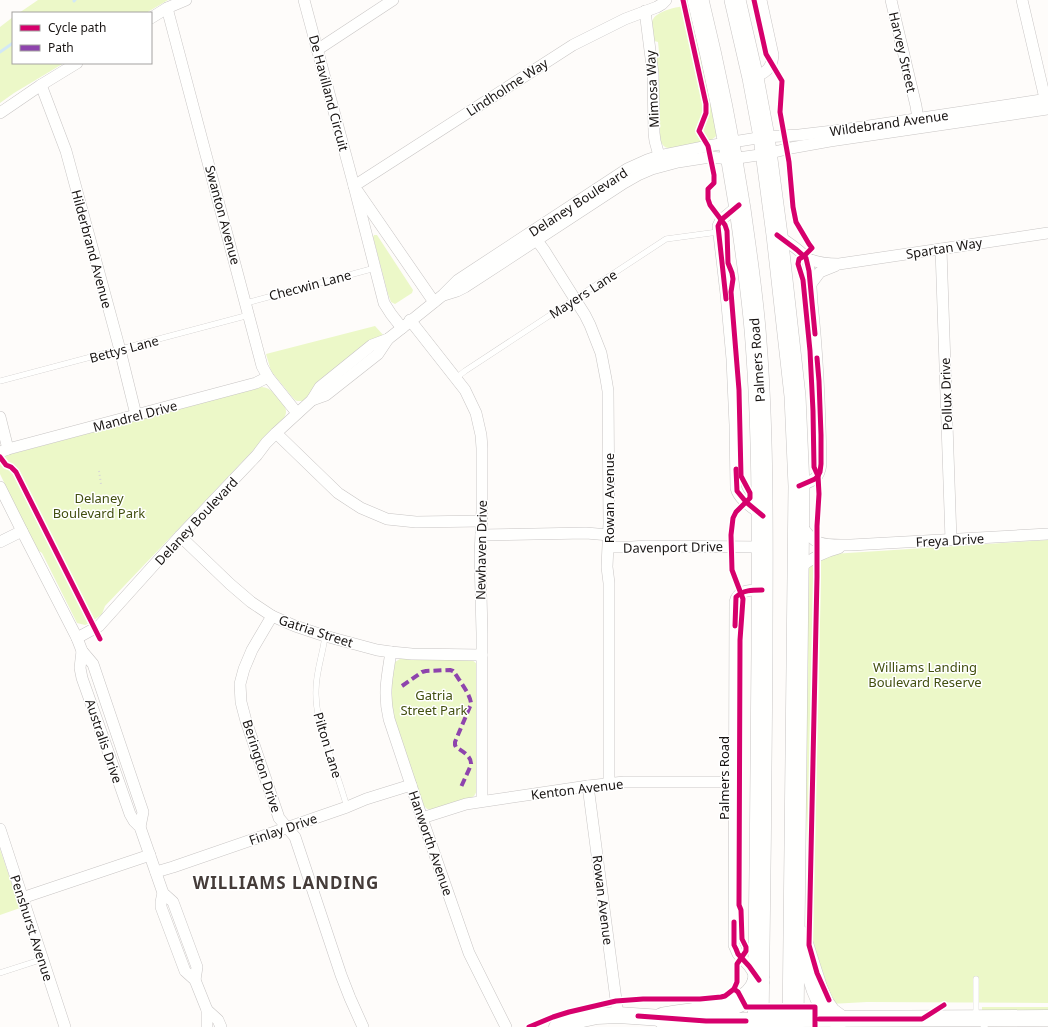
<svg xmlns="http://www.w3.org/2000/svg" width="1048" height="1027" font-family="'Noto Sans',sans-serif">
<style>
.green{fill:#ecf8c8}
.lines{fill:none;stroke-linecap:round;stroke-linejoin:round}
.stream{stroke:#d2e8f6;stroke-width:3}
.lane-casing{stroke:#c8c5c4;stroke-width:6}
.street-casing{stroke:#c8c5c4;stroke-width:12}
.secondary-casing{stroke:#c8c5c4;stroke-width:17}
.highway-casing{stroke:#c8c5c4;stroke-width:22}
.path{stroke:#d7d6d5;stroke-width:2;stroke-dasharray:1 3;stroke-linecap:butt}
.lane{stroke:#fffffe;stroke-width:5.5}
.street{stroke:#fffffe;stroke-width:11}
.secondary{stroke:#fffffe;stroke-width:16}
.highway{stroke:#fffffe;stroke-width:21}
.quiet{stroke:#8e44ad;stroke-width:4;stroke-dasharray:8 4;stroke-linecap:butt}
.cycleway-casing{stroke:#fff;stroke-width:8}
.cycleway{stroke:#d6006c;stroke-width:5}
.labels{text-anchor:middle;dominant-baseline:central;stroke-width:3;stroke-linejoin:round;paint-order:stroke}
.street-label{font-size:13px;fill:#181412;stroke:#fff}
.park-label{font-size:13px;fill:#424f0f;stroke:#fff}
.district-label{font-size:17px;font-weight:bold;letter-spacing:1px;fill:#453c39;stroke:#fff}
</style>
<rect width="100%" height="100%" fill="#fefcfa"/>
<g class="green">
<polygon points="38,0 168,0 146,13 19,13"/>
<path d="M692 4 718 133C716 137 713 139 709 141 702 144 671 151 665 147 661 144 660 140 660 136L659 81 656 53 659 52 658 42 654 41C653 35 651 28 652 22 655 9 682 7 692 4Z"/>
<polygon points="13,17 13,63 64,63 14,93 0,103 0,27"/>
<polygon points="374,235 377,235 413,290 412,293 395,304 391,302 388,294 373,237"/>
<polygon points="375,326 384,336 375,339 370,340 317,382 314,391 303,401 297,401 295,400 293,398 271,371 266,354"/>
<path d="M261 387C272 387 278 398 285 407 287 412 286 415 283 419L105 606 102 614 90 623 85 625 77 623 42 553 36 549 0 474V457Z"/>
<polygon points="1048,540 1048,1003 867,1002 830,1004 810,961 800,570 832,554"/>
<polygon points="447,658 472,660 477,664 477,791 474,796 471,798 432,810 427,809 423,805 390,706 392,669 395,662 400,659"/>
<polygon points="0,849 20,908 0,915"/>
<rect x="982" y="1007" width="66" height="5"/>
</g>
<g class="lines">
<g class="stream">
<polyline points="74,1 75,0"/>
<polyline points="0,52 13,43"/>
</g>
<defs>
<g id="lane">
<polyline points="246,303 375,268"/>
<polyline points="456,378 465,371 666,239 718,232"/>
<polyline points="0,381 249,315"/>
<path d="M325 636C323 654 316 671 316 690 315 713 323 733 330 755 336 772 342 790 347 807"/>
<polyline points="0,973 43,959"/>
<polyline points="976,979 976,1012 980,1022 985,1027"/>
</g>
<g id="street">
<polyline points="304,0 354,186 384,303 391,314 402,328"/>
<polyline points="891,0 916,106 919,125"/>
<polyline points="1022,0 1047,107"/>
<polyline points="167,8 262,366 268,377 297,413"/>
<polyline points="645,11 653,74 654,133 655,141 661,163"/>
<polyline points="151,18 167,8 186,0"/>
<polyline points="317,50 393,0"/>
<path d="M753 78C765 73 772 69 773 55L761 0"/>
<polyline points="41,85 66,151 120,350 136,415"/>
<polyline points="0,113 41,85 77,63"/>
<polyline points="354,186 573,45 625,19 657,7 662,4 666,0"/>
<polyline points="358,192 434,302"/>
<path d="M739 205 721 220 718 226 726 294 732 359 735 425 736 488C739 500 753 508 762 515"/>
<polyline points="533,235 544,250 585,315 590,325 601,353 606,379 608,391 609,523 607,567 609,583 609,784"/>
<path d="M777 235C784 240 802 251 806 258 811 267 811 292 812 303 818 357 820 410 821 464 819 480 812 481 799 486"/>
<polyline points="941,249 951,540"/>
<path d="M806 258C817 263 827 264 839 264L1048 233"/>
<polyline points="811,284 820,272 835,266"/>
<polyline points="444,295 457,291 465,287 624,183 638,175 652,169 678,162 710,157 731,159 766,154 791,148 830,141 1048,109"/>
<polyline points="410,320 465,390 476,413 481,435 482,448 482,510 480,556 482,633 482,801"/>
<polyline points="312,400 326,395 378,354 388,339"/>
<polyline points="0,417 8,449"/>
<polyline points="276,433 338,493 361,508 387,519 416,522 482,521"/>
<polyline points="0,452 8,449 256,383 268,377"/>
<polyline points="0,487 22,531 77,638 82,651 93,664 143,812 140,827"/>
<path d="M801 524C814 548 827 545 851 545L1048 534"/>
<polyline points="481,535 586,533 609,535"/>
<polyline points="180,536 230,584 251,602 272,616 295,626 325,636 377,650 391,652 412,654 482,655"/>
<polyline points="0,542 22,531"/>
<polyline points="609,547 632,547 646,546 762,547"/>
<path d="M798 569C810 559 823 552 839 548"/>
<polyline points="272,616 252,650 244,669 240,684 241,702 246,721 279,818 295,837 341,975 350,998 363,1027"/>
<polyline points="77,638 99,626 180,536 257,455 266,443 276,433 312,400 320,387 372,345 388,339 402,328 443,295 458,280 627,169 647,160 659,156 708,146 764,137 799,135 842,130 1048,99"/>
<polyline points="82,651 80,668 82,678 109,754 130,814 134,821 140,827 163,893 173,902 197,967 195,980"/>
<path d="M391 652C387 678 383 693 389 719L422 818 469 953 506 1027"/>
<polyline points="588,786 618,1015"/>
<polyline points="422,818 466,804 588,786 624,782 736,782"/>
<polyline points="0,829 65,1027"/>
<polyline points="156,872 173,867 347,807 366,799 411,785"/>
<polyline points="163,893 161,902 161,907 185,971 195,980 207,1010 207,1027"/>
<polyline points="22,898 150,855"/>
<path d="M757 978 749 966 738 954 734 945 735 602C738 589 752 590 762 590"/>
<polyline points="207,1010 218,1020 221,1027"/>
</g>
<g id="secondary">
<polyline points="793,1019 1048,1018"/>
<polyline points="557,1027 573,1021 597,1016 618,1015 706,1021 758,1021"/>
</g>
<g id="highway">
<path d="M698 0C715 69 729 138 740 209 746 253 753 297 756 342 764 446 762 550 762 653 761 778 760 902 758 1027"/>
<polyline points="735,0 753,78 764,137 777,235 795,396 799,486 793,1027"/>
<polyline points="800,936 817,989 823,1003 830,1013 838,1019"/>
<path d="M663 1018C685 1014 740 1010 753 991 756 988 757 983 759 980"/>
<polyline points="758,1021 793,1019"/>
</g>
</defs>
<use href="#lane" class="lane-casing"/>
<use href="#street" class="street-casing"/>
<use href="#secondary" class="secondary-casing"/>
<use href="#highway" class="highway-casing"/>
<polyline class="path" points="99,471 101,484"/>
<use href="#lane" class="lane"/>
<use href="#street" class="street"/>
<use href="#secondary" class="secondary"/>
<use href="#highway" class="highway"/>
<path class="quiet" d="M402 686 422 672 426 671 450 670 453 671 454 672C459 680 471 695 471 704L455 742V745L456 747C463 752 472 756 471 765L461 787"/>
<defs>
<g id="cycleway">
<polyline points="754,0 766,54 782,81 780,112 789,162 793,207 796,222 809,244 812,248 804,256 799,259 798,264 803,280 810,351 813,411 814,467 818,476 819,494 817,526 817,577 809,945 817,973 829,1000"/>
<polyline points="777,235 797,250 806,258 809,271 815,334"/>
<polyline points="726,299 718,226 721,220 739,205"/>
<polyline points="0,457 6,465 11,467 16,472 100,639"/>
<polyline points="736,469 737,491 746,502 763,516"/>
<polyline points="799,486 815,479 818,476 820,472 821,464 821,435 819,381 817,358"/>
<path d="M735 626 736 597C743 590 752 590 762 590"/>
<polyline points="734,922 734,945 736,949 738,954 749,966 759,980"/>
<polyline points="734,989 738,992 746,1007 815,1007 815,1027"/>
<polyline points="638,1016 706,1021 746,1021"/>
<polyline points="819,1019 922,1019 944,1005"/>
<polyline points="529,1027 553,1017 569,1012 616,1001 643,999 700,999 721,997 725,996 734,989 737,982 737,964 746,951 746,947 742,939 741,910 739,905 740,640 743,599 732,570 731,535 733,518 736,512 750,498 750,493 741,476 739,390 731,292 733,279 732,273 728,263 727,231 725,225 710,205 708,199 708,189 714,183 714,175 708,146 699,131 706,113 706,104 683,0"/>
</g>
</defs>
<use href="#cycleway" class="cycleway-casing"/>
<use href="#cycleway" class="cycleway"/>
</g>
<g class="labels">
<g class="street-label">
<text transform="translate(903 52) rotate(77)">Harvey Street</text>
<text transform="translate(507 87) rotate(-33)">Lindholme Way</text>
<text transform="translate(652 89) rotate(-93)">Mimosa Way</text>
<text transform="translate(329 93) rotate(75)">De Havilland Circuit</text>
<text transform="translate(889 123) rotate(-8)">Wildebrand Avenue</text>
<text transform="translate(578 202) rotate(-33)">Delaney Boulevard</text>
<text transform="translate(223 215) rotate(75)">Swanton Avenue</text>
<text transform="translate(944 248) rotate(-9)">Spartan Way</text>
<text transform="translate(92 249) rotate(75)">Hilderbrand Avenue</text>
<text transform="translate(310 285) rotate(-15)">Checwin Lane</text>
<text transform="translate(583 294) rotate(-33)">Mayers Lane</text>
<text transform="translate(124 349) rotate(-15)">Bettys Lane</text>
<text transform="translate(757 360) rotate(-94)">Palmers Road</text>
<text transform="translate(946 394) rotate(-92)">Pollux Drive</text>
<text transform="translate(135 416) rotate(-15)">Mandrel Drive</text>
<text transform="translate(609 498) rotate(-90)">Rowan Avenue</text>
<text transform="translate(196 521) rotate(-47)">Delaney Boulevard</text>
<text transform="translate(950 540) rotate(-3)">Freya Drive</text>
<text transform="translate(673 547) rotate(-1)">Davenport Drive</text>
<text transform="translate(481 550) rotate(-89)">Newhaven Drive</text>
<text transform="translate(316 631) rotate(18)">Gatria Street</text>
<text transform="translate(104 741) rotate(71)">Australis Drive</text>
<text transform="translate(328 745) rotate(73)">Pilton Lane</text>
<text transform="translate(262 766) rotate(72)">Berington Drive</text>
<text transform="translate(724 778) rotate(-90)">Palmers Road</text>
<text transform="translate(577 789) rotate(-7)">Kenton Avenue</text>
<text transform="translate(283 829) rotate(-19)">Finlay Drive</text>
<text transform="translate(431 843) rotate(71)">Hanworth Avenue</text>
<text transform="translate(603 900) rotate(83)">Rowan Avenue</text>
<text transform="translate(32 928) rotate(72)">Penshurst Avenue</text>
</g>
<g class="park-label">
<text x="99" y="498">Delaney<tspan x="99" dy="15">Boulevard Park</tspan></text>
<text x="925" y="667">Williams Landing<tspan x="925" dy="15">Boulevard Reserve</tspan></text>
<text x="434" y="695">Gatria<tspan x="434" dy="15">Street Park</tspan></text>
</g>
<g class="district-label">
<text x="286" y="882">WILLIAMS LANDING</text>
</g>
</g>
<rect x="12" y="12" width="140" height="52" fill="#ffffff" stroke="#a3a1a0"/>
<rect x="20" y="25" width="20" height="6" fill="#d6006c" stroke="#a3a1a0"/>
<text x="48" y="32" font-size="12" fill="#181412">Cycle path</text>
<rect x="20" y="45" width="20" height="6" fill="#8e44ad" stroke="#a3a1a0"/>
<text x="48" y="52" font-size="12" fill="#181412">Path</text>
</svg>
